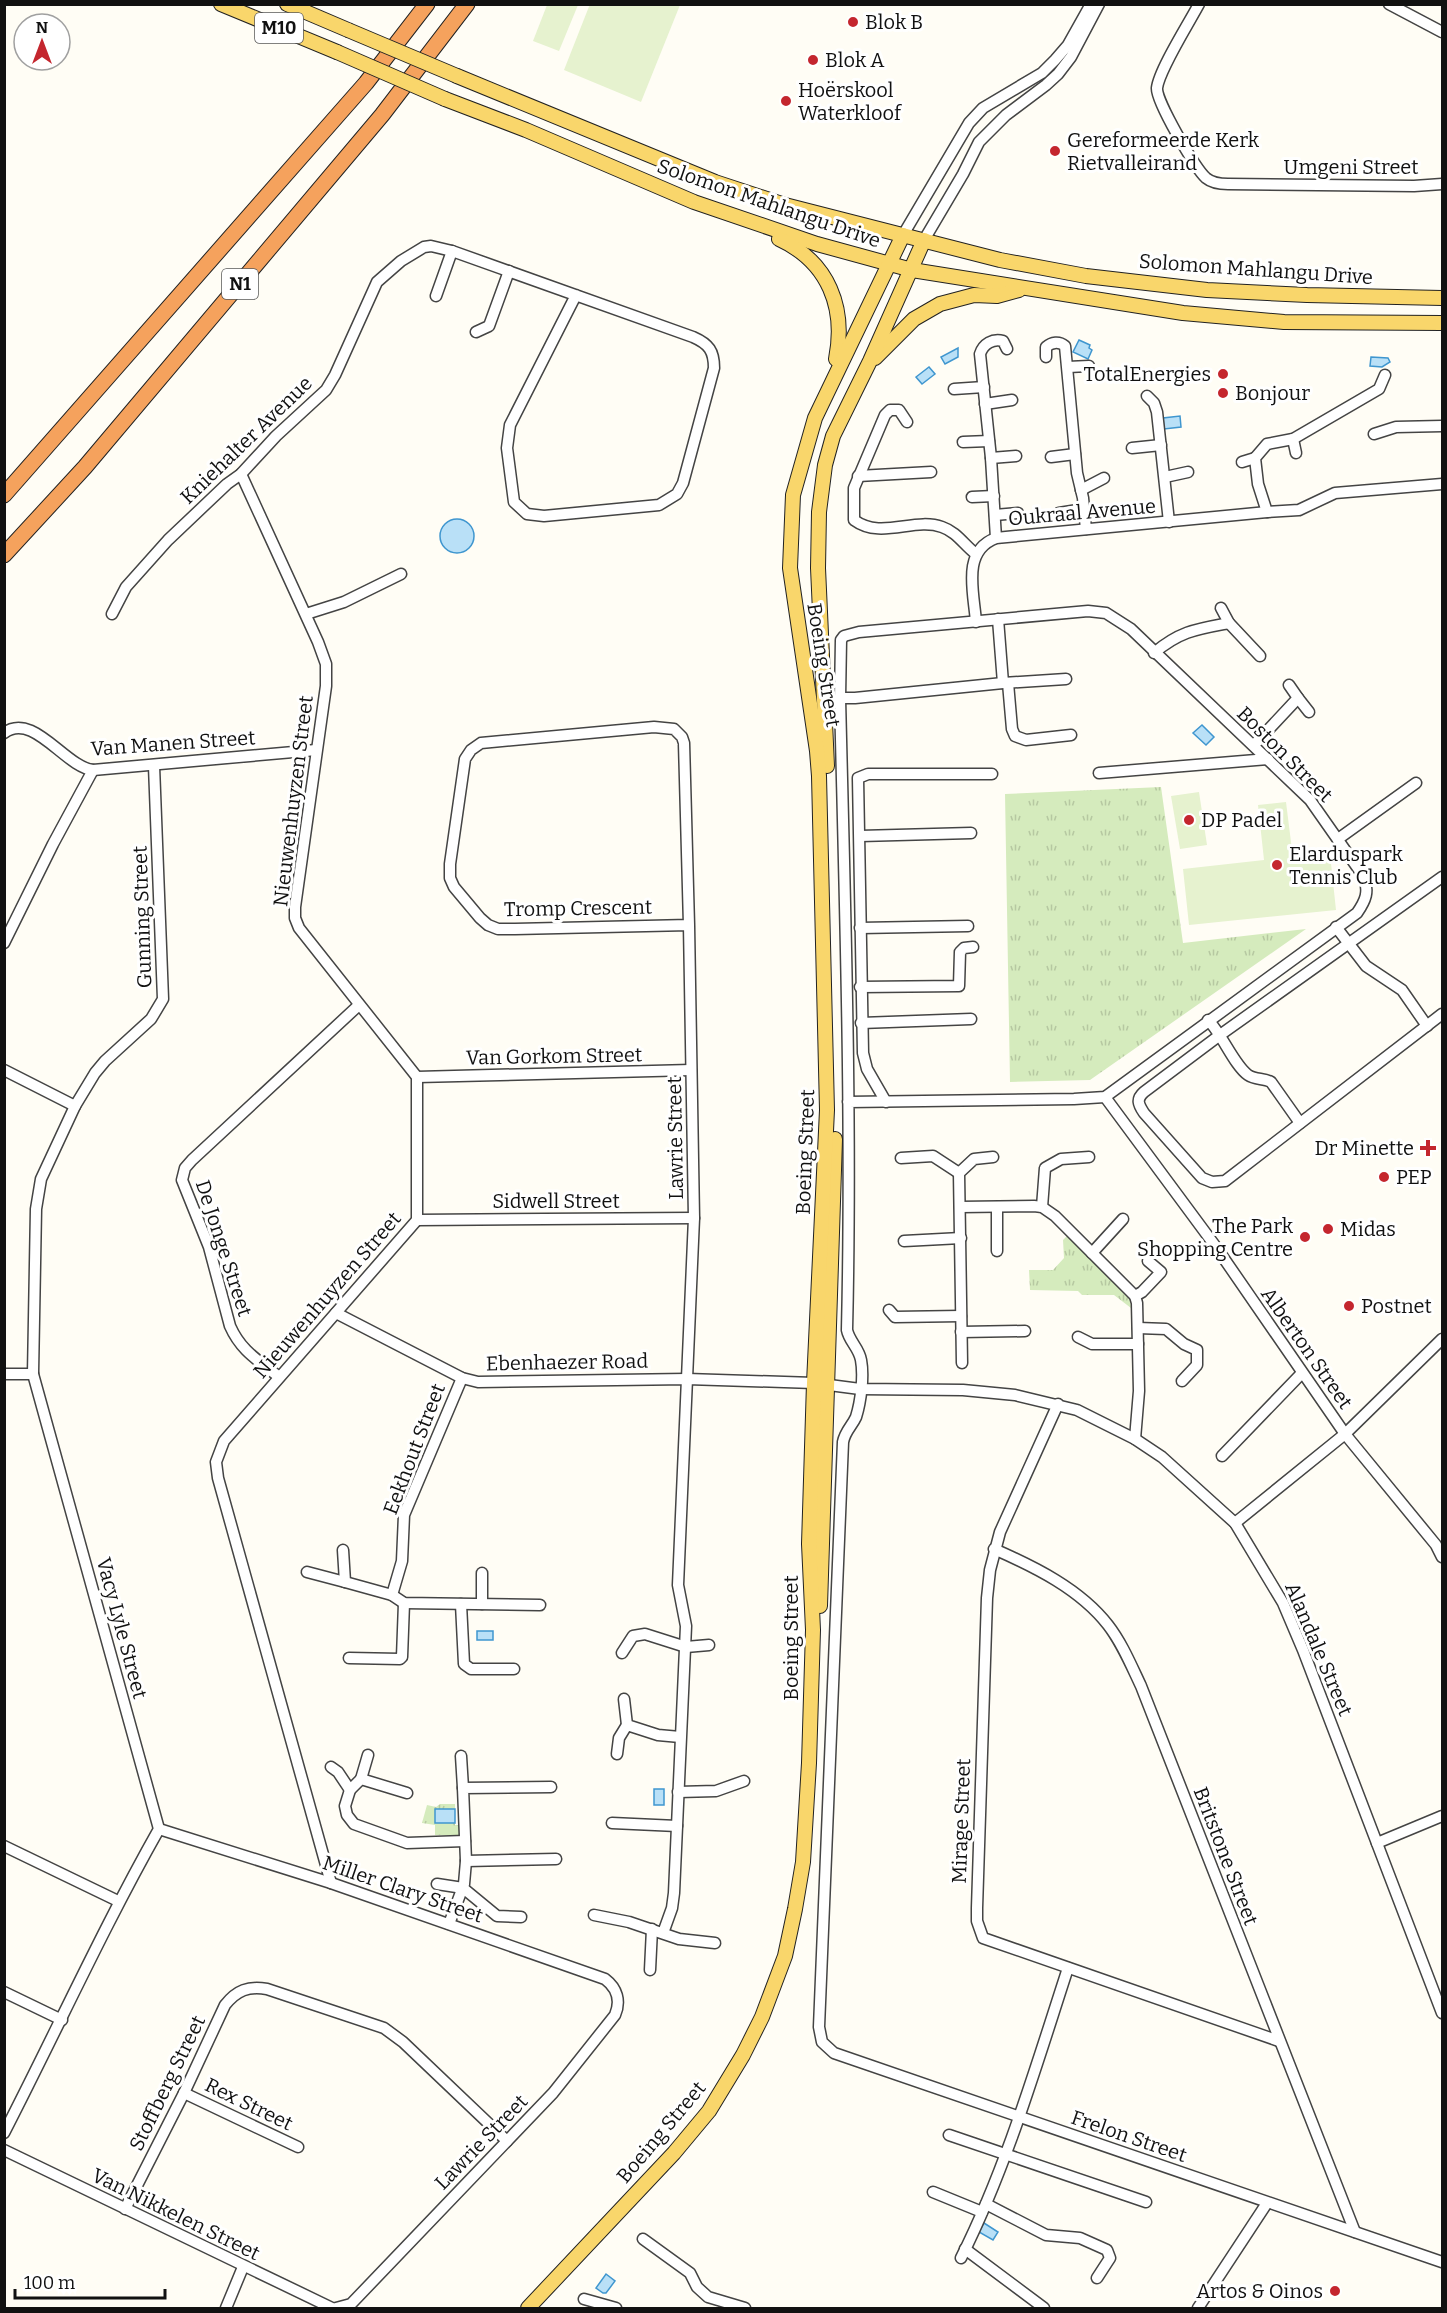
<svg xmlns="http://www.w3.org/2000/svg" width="1447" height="2313" font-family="Bitter,serif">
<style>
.grass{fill:url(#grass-tufts)}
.pitch{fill:#e6f2cf}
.water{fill:#b9e0f7;stroke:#3f96cf;stroke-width:1.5}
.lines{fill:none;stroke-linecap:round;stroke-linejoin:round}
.minor-casing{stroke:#444;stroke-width:13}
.major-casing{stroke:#222;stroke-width:16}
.highway-casing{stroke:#222;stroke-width:17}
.minor{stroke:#fff;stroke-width:10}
.major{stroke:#f9d66b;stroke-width:14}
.highway{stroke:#f5a25d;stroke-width:15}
.major-bridge-casing{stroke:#222;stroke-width:16;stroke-linecap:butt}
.major-bridge{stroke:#f9d66b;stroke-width:14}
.poi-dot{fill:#c4262e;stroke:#fff;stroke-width:2}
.labels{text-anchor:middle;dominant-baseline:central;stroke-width:6;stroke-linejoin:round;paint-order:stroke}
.shield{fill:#fff;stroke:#585858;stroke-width:1.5}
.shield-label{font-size:18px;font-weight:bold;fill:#111}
.poi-label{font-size:20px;fill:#111;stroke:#fff;text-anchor:start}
.street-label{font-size:20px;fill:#111;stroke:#fff}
</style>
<defs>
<pattern id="grass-tufts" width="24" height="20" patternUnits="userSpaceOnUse" patternTransform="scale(1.5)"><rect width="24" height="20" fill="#d5ebbd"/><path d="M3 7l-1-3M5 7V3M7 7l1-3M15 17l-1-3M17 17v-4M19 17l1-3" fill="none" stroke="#b6c8a1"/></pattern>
</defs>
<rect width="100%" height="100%" fill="#fffdf5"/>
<g class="grass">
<polygon points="1161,787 1183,943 1306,929 1090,1080 1010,1082 1005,794"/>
<polygon points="1067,1236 1130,1299 1131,1308 1114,1295 1082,1295 1078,1291 1030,1290 1029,1270 1053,1270 1064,1258 1063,1240"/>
<polygon points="440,1804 455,1804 455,1825 459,1825 459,1835 457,1836 435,1835 435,1825 422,1823 427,1805 436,1807"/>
</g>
<g class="pitch">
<polygon points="590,4 680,5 641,102 564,70"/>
<polygon points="547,5 578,5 559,51 533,41"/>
<polygon points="1199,792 1207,845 1180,849 1171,796"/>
<polygon points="1286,802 1293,858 1330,854 1336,910 1189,925 1183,869 1264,860 1258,805"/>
</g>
<g class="water">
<polygon points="1079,340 1090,345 1089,348 1092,350 1088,359 1073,352"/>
<polygon points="958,348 958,357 945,364 941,357"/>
<polygon points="1371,357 1388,358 1390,362 1382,367 1370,366"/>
<polygon points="929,367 935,374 922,384 916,377"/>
<polygon points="1180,416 1181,427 1164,429 1163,418"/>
<circle cx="457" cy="536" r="17"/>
<polygon points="1202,725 1214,737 1206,745 1193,733"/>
<rect x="477" y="1631" width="16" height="9"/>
<rect x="654" y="1789" width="10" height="16"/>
<rect x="435" y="1809" width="20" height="14"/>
<polygon points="984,2223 998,2232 993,2240 979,2232"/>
<polygon points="606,2274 615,2281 606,2293 603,2293 596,2288"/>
</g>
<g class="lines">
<defs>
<g id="minor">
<path d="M1199 4C1189 23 1159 70 1157 88 1156 101 1195 168 1206 178 1212 183 1220 184 1228 184L1414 186 1442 184"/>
<polyline points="1389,4 1442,32"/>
<polyline points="903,235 969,123 983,108 1042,73 1055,60 1068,45 1091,4"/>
<polyline points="924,240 963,174 979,142 1006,115 1046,85 1058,74 1071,57 1099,4"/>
<polyline points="436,296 452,251"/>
<polyline points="476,332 489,326 509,271"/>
<path d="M1046 357V347C1052 342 1059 341 1065 346L1077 473 1083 498 1086 529"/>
<polyline points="1068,367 1089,366"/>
<polyline points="954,389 984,387"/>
<polyline points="1147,396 1154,403 1157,412 1169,522"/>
<polyline points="985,404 1012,400"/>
<path d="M907 422 899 410H890L885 415 854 488V520C881 540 914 517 942 527 957 532 964 545 976 554"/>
<polyline points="1374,434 1396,427 1442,426"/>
<polyline points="1293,439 1296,453"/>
<polyline points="963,442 989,441"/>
<polyline points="1132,448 1161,445"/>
<polyline points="1051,457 1075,454"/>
<polyline points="991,458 1016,456"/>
<polyline points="1242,462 1255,458"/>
<polyline points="241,474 318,642 326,664 326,686 295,907 295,918 299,928 417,1077 417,1220 224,1441 216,1462 218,1478 331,1883"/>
<polyline points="858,476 931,472"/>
<polyline points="1165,477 1188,472"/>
<polyline points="1081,490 1104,478"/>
<polyline points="972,497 994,496"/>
<polyline points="1267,512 1258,484 1255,458 1267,444 1293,439 1379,389 1385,375"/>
<polyline points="1059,513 1084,509"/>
<polyline points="995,515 1018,513"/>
<path d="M996 538 991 458 980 354C983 344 993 338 1003 341L1007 349"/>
<polyline points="1221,608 1229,623 1260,656"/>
<path d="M112 614 126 587 168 540 227 484 241 474 276 436 326 390 335 375 377 282 401 261 424 247 431 246 452 251 693 337C709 344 714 351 714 368L683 483 677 494 659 505 544 516 527 514 514 502 507 448 510 425 576 295"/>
<polyline points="306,614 344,602 401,574"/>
<polyline points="998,619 1003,683 1066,679"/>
<path d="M976 622C974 593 961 551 996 538L1267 512 1299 510 1335 493 1442 484"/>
<path d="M1154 653C1180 631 1197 629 1229 623"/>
<polyline points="1008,683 1012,729 1015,736 1026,740 1071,735"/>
<polyline points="840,698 855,698 1003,683"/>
<polyline points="1298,698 1309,712"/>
<path d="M4 733C33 711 65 767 93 770L316 750"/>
<polyline points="1254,745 1298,698 1289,685"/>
<polyline points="1099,773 1268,759"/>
<polyline points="860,836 971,833"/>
<polyline points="1338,839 1416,783"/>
<path d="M1442 877 1220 1035 1144 1092C1136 1099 1138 1104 1144 1113L1202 1178 1212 1182 1225 1181 1442 1014"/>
<polyline points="1336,927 1366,966 1402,990 1427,1026"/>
<polyline points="860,928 968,926"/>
<polyline points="4,943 53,844 93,770"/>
<polyline points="860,987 959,986 960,952 964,948 973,947"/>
<path d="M1208 1020C1222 1034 1234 1065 1248 1075 1255 1080 1264 1078 1271 1082L1300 1123"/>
<polyline points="861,1023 971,1019"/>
<polyline points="4,1070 75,1106"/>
<polyline points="417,1077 691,1070"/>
<polyline points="1105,1097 1216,1247 1345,1434 1436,1545 1442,1557"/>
<path d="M848 1102 1074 1099 1105 1097 1357 913C1366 900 1369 892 1364 877L1310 800 1131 629 1106 613 1088 611 859 632 844 636 841 640 840 698C845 908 852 1119 847 1330 849 1341 859 1348 861 1360 864 1376 861 1401 856 1417 852 1426 845 1431 843 1442L819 2027 822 2042 834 2053 1442 2262"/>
<polyline points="886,1102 867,1069 863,1053 858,778 868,774 992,774"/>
<polyline points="901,1158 933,1156 959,1173"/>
<polyline points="960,1207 1034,1206 1042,1207 1055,1216 1135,1296 1137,1303 1139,1391 1135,1439"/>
<polyline points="997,1207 997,1251"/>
<polyline points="1042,1207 1045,1168 1061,1159 1089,1157"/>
<polyline points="417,1220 694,1218"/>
<polyline points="904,1241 961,1238"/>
<polyline points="1092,1253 1123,1219"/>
<polyline points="1135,1296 1142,1292 1161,1272 1148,1261"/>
<polyline points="889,1310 895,1317 961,1316"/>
<polyline points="336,1313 462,1378 478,1382 687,1379 814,1383 860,1389 963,1390 1015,1395 1077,1410 1135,1439 1162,1457 1235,1523 1283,1603 1303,1650 1442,2013"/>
<polyline points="1138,1328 1166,1329 1184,1344 1197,1350 1197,1365 1182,1381"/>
<polyline points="961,1332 1025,1331"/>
<polyline points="1078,1337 1092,1344 1138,1344"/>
<polyline points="962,1363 959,1173 974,1159 993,1157"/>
<polyline points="4,1374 33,1374"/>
<path d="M279 1377C258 1360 241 1351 230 1326L209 1247 182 1180 185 1168 192 1160 359 1005"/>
<polyline points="1058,1404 1000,1532 990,1570 987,1598 977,1908 977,1921 983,1938 1279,2041"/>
<polyline points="1222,1456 1302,1373"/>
<polyline points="1235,1523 1345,1434 1442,1339"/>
<path d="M994 1549C1035 1567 1080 1589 1108 1625 1122 1643 1131 1665 1141 1686L1355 2232"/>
<polyline points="343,1550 345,1582 392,1595 404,1603 540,1605"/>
<polyline points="307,1572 345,1582"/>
<polyline points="482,1573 482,1604"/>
<polyline points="392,1595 402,1561 404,1515 462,1378"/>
<polyline points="461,1604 464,1664 471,1669 514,1669"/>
<polyline points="622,1653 633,1636 645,1634 686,1647 709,1645"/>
<polyline points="349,1658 400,1659 402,1657 404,1603"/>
<polyline points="624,1699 627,1725 658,1735 680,1737"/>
<polyline points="617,1754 619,1738 627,1725"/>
<polyline points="461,1756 463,1788"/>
<polyline points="331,1767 338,1772 350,1790"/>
<polyline points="361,1779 368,1755"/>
<polyline points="678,1792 716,1791 744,1781"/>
<polyline points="407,1793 361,1779 350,1790 345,1806 347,1815 354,1824 407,1843 465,1841"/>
<polyline points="612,1823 677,1826"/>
<path d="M159 1829 331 1883 605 1979C617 1988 621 2001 615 2015L553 2093 351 2304 336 2308"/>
<polyline points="1377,1843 1442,1816"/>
<polyline points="4,1846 118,1901"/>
<polyline points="466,1861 556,1859"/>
<polyline points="437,1884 463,1888 497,1916 521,1917"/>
<polyline points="594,1915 629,1922 679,1939 715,1943"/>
<polyline points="449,1924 464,1884 466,1861 463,1788 551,1787"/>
<polyline points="663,1933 672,1908 674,1893 686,1626 678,1585 694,1218 689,925 684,743 682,737 674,729 654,727 481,743 471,750 465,759 450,864 450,878 454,887 480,918 488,925 498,929 515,929 689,925"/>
<polyline points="650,1970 652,1929"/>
<polyline points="4,1992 62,2020"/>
<polyline points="184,2093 298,2147"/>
<path d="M4 2133C56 2032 103 1928 159 1829L33 1374 36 1209 41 1179 75 1106 95 1073 105 1061 151 1019 163 999 154 766"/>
<polyline points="949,2135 1146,2202"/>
<polyline points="4,2150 332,2308"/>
<polyline points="933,2192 982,2212"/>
<polyline points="986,2204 1046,2235 1080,2238 1107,2250 1110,2258 1097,2278"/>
<path d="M125 2209 184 2093 225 2005C237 1990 248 1986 267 1989L384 2028 403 2042 507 2141"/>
<polyline points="643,2239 690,2273 697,2287 708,2297 745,2308"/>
<polyline points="965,2249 1044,2308"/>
<path d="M961 2258C1007 2166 1036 2066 1068 1968"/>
<polyline points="584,2299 616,2308"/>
<polyline points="226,2308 243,2267"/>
<polyline points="1198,2308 1267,2203"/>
</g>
<g id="major">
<polyline points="221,4 337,52"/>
<polyline points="287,4 348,30"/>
<polyline points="457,76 715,182 785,205 1000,260 1086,276 1207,290 1307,295 1442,298"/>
<polyline points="445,99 526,130 694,202 817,244 912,270 1183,313 1284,322 1442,323"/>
<path d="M779 239C829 262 846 308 836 359"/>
<polyline points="875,358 914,319 940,304 974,295 997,296 1019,290"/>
<polyline points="827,766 818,568 819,512 825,465 833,436 870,361 924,240"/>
<polyline points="820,1606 835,1139"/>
<polyline points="528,2308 674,2153 709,2111 743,2055 762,2017 785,1956 795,1909 803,1862 809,1763 813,1630 809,1544 814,1383 827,1110 819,776 817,751 790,568 793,495 815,418 903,235"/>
</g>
<g id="highway">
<polyline points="4,495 366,83 427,4"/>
<polyline points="4,555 85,467 382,115 467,4"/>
</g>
</defs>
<use href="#minor" class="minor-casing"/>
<use href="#major" class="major-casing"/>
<use href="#highway" class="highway-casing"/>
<use href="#minor" class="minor"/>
<use href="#major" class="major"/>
<use href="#highway" class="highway"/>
<defs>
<g id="major-bridge">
<polyline points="348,30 457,76"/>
<polyline points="337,52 445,99"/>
</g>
</defs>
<use href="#major-bridge" class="major-bridge-casing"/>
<use href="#major-bridge" class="major-bridge"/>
</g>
<g class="poi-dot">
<circle cx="853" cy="22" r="6"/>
<circle cx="813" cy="60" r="6"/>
<circle cx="786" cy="101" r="6"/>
<circle cx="1055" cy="151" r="6"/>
<circle cx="1223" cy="374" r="6"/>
<circle cx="1223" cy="393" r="6"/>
<circle cx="1189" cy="820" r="6"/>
<circle cx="1277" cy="865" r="6"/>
<path d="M1425 1139h6v6h6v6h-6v6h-6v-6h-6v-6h6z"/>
<circle cx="1384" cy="1177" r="6"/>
<circle cx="1328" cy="1229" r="6"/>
<circle cx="1305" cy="1237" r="6"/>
<circle cx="1349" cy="1306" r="6"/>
<circle cx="1335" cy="2291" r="6"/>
</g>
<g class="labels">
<g class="shield">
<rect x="255" y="13" width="48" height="30" rx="4.5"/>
<rect x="222" y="269" width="36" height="30" rx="4.5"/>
</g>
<g class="shield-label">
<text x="279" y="28">M10</text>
<text x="240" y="284">N1</text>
</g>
<g class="poi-label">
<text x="865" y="22">Blok B</text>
<text x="825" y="60">Blok A</text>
<text x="798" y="90">Hoërskool<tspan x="798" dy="23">Waterkloof</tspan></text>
<text x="1067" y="140">Gereformeerde Kerk<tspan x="1067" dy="23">Rietvalleirand</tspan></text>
<text x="1211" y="374" text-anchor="end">TotalEnergies</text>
<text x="1235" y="393">Bonjour</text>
<text x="1201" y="820">DP Padel</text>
<text x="1289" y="854">Elarduspark<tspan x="1289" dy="23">Tennis Club</tspan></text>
<text x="1414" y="1148" text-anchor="end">Dr Minette</text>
<text x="1396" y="1177">PEP</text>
<text x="1293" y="1226" text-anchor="end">The Park<tspan x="1293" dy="23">Shopping Centre</tspan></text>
<text x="1340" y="1229">Midas</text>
<text x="1361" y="1306">Postnet</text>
<text x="1323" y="2291" text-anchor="end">Artos &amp; Oinos</text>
</g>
<g class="street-label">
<text x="1351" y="167">Umgeni Street</text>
<text transform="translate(769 203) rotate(19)">Solomon Mahlangu Drive</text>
<text transform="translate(1256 269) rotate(4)">Solomon Mahlangu Drive</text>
<text transform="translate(246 440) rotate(-44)">Kniehalter Avenue</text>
<text transform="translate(1082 512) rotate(-5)">Oukraal Avenue</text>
<text transform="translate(824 665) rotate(81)">Boeing Street</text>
<text transform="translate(173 743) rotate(-4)">Van Manen Street</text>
<text transform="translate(1285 754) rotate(45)">Boston Street</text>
<text transform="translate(293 801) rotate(-83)">Nieuwenhuyzen Street</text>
<text transform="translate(578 908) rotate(-1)">Tromp Crescent</text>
<text transform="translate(142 917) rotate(-92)">Gunning Street</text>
<text transform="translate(554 1056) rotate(-1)">Van Gorkom Street</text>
<text transform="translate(675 1138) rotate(-91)">Lawrie Street</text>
<text transform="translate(805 1152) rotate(-88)">Boeing Street</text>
<text x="556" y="1201">Sidwell Street</text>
<text transform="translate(224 1248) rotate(72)">De Jonge Street</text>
<text transform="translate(327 1295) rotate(-49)">Nieuwenhuyzen Street</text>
<text transform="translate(1307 1348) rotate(55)">Alberton Street</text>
<text transform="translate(567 1362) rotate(-1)">Ebenhaezer Road</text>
<text transform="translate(414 1449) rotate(-69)">Eekhout Street</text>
<text transform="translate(122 1628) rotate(75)">Vacy Lyle Street</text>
<text transform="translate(791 1638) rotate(-90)">Boeing Street</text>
<text transform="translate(1319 1649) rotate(67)">Alandale Street</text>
<text transform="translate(961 1821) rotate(-88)">Mirage Street</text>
<text transform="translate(1226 1856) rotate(69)">Britstone Street</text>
<text transform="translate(403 1889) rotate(19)">Miller Clary Street</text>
<text transform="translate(167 2083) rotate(-64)">Stoffberg Street</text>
<text transform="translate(249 2104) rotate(26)">Rex Street</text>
<text transform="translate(661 2132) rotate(-50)">Boeing Street</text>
<text transform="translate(1129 2136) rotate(19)">Frelon Street</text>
<text transform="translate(481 2142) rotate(-46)">Lawrie Street</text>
<text transform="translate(176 2214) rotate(26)">Van Nikkelen Street</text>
</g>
</g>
<rect width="1447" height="2313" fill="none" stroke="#111111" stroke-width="12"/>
<g transform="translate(42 42)"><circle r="28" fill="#ffffff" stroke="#a0a0a0" stroke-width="1.5"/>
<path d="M0-4.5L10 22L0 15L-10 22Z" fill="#c4262e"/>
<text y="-9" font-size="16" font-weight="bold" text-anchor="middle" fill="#111111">N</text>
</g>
<path d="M15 2289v9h150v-9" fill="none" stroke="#111111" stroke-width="3"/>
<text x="24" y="2289" font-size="18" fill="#111111" stroke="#ffffff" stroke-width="4.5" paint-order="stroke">100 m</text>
</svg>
